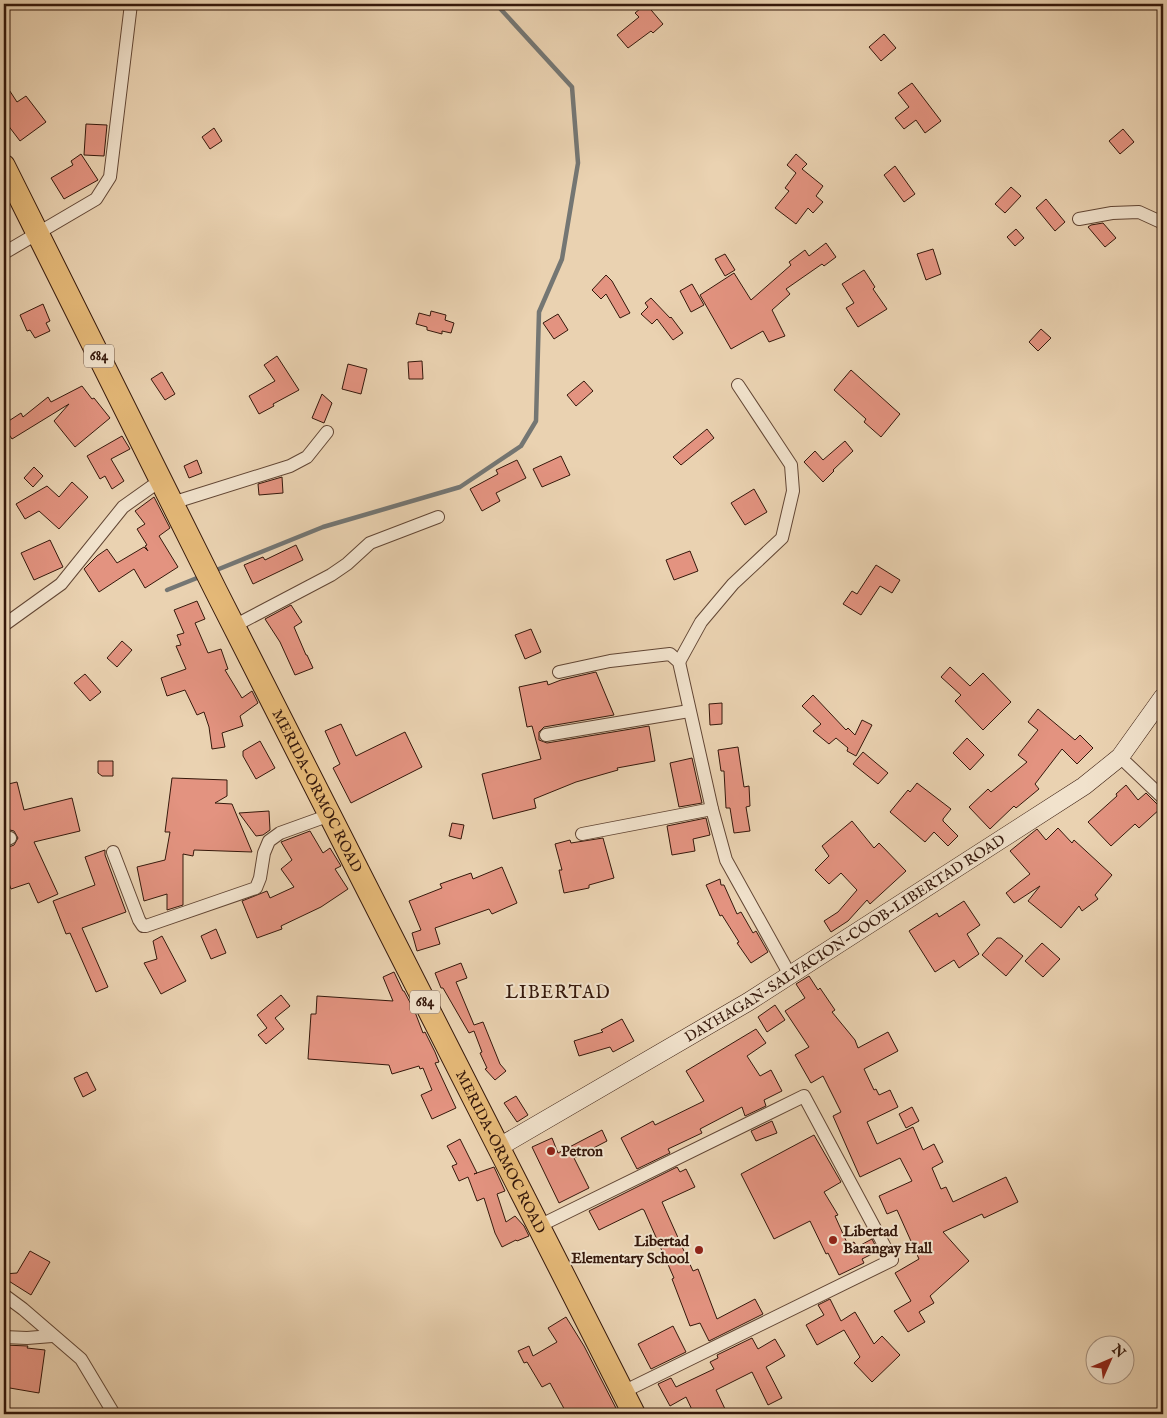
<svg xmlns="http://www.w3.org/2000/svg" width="1167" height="1418" font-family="'IM FELL English',serif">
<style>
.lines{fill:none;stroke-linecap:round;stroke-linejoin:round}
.stream{stroke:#747673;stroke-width:4.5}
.building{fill:#e39380;stroke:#35180b}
.street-casing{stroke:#624634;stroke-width:14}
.secondary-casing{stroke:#35180b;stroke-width:19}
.highway-casing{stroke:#35180b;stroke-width:24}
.street{stroke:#f1e2cc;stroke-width:12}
.secondary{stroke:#f1e2cc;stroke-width:18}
.highway{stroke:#e5b978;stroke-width:22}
.poi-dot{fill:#8f2418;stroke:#f1e2cc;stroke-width:2}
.labels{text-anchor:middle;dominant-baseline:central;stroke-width:4;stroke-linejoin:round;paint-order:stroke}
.shield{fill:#f1e2cc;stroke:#6d5545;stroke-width:1}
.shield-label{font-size:14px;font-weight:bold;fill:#35180b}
.street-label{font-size:15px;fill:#35180b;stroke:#f1e2cc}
.poi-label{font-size:15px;font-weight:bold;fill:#35180b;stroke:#f1e2cc;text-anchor:start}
.quarter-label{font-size:18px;letter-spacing:1px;fill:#35180b;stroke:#f1e2cc}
</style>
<rect width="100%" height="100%" fill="#ead2b1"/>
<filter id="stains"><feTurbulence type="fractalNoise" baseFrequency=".004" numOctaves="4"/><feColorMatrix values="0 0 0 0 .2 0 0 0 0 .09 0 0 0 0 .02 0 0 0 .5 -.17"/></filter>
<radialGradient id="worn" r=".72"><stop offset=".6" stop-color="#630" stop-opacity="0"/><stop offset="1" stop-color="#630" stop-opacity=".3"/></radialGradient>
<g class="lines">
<g class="stream">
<polyline points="214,571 323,527 460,487 521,446 536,421 539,312 562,259 578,163 572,87 496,4"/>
<polyline points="167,590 202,576"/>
</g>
</g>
<g class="building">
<polygon points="646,4 663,24 653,33 651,31 628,48 617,35 639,17 635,13"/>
<polygon points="884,34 896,48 881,61 869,47"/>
<polygon points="4,82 17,102 26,96 46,122 20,141 4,120"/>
<polygon points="912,83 941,121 925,133 916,120 904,129 895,118 909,107 898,93"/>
<polygon points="86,124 107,125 104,156 84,155"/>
<polygon points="214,128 222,141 210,149 202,137"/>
<polygon points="1123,129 1134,142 1120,154 1109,141"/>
<polygon points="81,154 98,180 64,199 51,178 73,165 71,161"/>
<polygon points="796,154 807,164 802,169 823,186 816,196 823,202 813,213 808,208 796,224 775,208 789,191 785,188 796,173 787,165"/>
<polygon points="895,166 915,194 904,202 884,175"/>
<polygon points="1011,187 1021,196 1005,213 995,204"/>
<polygon points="1046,199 1065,222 1055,231 1036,208"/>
<polygon points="1103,223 1116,238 1105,247 1088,227 1091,225"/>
<polygon points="1016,229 1024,238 1015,246 1007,237"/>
<polygon points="826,243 836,257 824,266 822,264 786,289 790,294 772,310 785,336 769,342 763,331 731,349 700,295 734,273 751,300 791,265 789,262 805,250 809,256"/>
<polygon points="933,249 941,274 926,280 917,254"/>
<polygon points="725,254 735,270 725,276 715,259"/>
<polygon points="864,270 875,287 873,289 887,309 858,327 846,308 854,303 842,284"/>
<polygon points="606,275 612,281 630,313 620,318 606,294 601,299 592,290"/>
<polygon points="692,284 704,305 691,312 680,291"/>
<polygon points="651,298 670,318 671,317 683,333 673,340 657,319 652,324 641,314 648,307 645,303"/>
<polygon points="43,304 50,321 46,323 50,331 35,338 30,330 27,331 20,315"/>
<polygon points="431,311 446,315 445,320 454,323 451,333 442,331 442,334 427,330 427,327 416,324 419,313 430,316"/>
<polygon points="558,314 568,330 554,339 543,323"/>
<polygon points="1041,329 1051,338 1038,351 1029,342"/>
<polygon points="277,356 299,390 273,404 274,406 259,414 249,396 275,381 264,365"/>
<polygon points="422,361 423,379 409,379 408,362"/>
<polygon points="348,364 367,369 361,394 342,389"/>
<polygon points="851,370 900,414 881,437 864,422 866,419 834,390"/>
<polygon points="162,372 175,394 165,400 151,379"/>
<polygon points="584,381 593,391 576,406 567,395"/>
<polygon points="82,386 92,399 94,398 110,418 75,447 54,421 69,404 12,439 4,427 4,424 21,413 23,417 48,397 51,402"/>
<polygon points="322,394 332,403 324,423 312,418"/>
<polygon points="707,429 714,438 681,465 673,457"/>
<polygon points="122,436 130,449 111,459 124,481 112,489 105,476 100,479 87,456"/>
<polygon points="845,441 853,451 833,470 834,471 823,482 804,462 815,451 823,460"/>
<polygon points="561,456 570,475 542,487 533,469"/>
<polygon points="197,460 202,473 189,478 184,466"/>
<polygon points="517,460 526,478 496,493 500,501 482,511 470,489 498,474 496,470"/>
<polygon points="34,467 43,476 33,487 24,478"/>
<polygon points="282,477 283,493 259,495 258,484"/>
<polygon points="72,482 88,497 59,529 39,511 25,519 16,504 47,486 59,497"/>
<polygon points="754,489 767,512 745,525 731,503"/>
<polygon points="154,497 170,528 159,536 178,567 145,588 134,569 99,592 84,569 97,556 107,549 117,563 144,547 148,551 145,546 147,545 137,529 145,524 135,511"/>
<polygon points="50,540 63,567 34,580 21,553"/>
<polygon points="296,545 303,560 253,584 244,565 263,557 265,560"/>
<polygon points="690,551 698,571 674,580 666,560"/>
<polygon points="876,565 900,580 892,593 880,586 861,615 843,604 852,591 857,594"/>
<polygon points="197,601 205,619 195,623 208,653 221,649 228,669 225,670 242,698 252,691 258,703 240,716 243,726 222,733 225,747 212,749 209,727 204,712 197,715 185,690 167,696 161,678 186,669 176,646 181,645 177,635 184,633 174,610"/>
<polygon points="291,605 302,622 294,627 306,655 307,655 313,668 295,675 280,642 265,619"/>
<polygon points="531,629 541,652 525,659 515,635"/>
<polygon points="122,641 132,650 117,667 107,658"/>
<polygon points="950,667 970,686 983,673 1011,702 983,730 955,701 961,695 941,677"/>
<polygon points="596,672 614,715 544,727 539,732 539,740 547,743 649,726 655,761 617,768 618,770 576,782 534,799 536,808 493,819 482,774 541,759 532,726 527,727 519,687 547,681 548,685 561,680"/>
<polygon points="85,674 101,692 90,701 74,683"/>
<polygon points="813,695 846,730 848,728 855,735 862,720 872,725 856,756 847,751 848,748 836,738 829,744 813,731 821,724 802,706"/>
<polygon points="722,703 722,724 710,725 709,704"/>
<polygon points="1038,709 1075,740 1080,735 1093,748 1077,764 1062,749 1035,784 1039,789 1016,808 1014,806 990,829 969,807 988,789 991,792 1027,762 1018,755 1038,730 1028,722"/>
<polygon points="341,724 356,756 405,732 422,767 351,803 333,768 340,764 325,731"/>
<polygon points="967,738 984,755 970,770 953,753"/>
<polygon points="260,741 275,768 256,779 243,756 243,751"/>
<polygon points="738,747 744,787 749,786 750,806 746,807 750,831 734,833 730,808 726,808 724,771 721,771 718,750"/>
<polygon points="863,752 888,773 878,784 853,764"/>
<polygon points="692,758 702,803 679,807 670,763"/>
<polygon points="98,761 113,761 113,776 102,776 98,773"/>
<polygon points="172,778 227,780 227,796 215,803 232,804 252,852 194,850 193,856 183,854 183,905 167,910 167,894 144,901 137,867 165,860 170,832 165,832"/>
<polygon points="17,782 24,810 72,798 80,831 34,842 58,894 38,903 29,883 11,889 4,869 4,849 14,845 18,838 14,831 10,830 4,832 4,785"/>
<polygon points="917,783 951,809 943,819 943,821 958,836 948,846 934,832 925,842 890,812 908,790 910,792"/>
<polygon points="1126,785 1138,800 1146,793 1161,808 1139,828 1135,824 1111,846 1088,822 1117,796 1116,794"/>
<polygon points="269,811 270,830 263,835 256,836 239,813"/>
<polygon points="706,818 710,835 693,839 695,851 672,855 667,826"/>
<polygon points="852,821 874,848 879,843 906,871 870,904 867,900 848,921 831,932 824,921 838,912 857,890 841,873 829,884 815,870 829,856 822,846"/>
<polygon points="452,823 464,825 461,839 449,836"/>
<polygon points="1058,828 1072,843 1074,840 1112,875 1095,895 1098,899 1082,911 1079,906 1061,928 1028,901 1040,886 1014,903 1006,893 1030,874 1010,851 1037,829 1046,840"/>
<polygon points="310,831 323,853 330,848 341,866 335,869 348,889 321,907 281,926 282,929 257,938 242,901 267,891 270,898 294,887 281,869 292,860 281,842"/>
<polygon points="603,838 614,878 589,885 589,888 564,893 559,870 562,870 555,844 570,840 571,843"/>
<polygon points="105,850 105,855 126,912 82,928 108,987 96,992 70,933 66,934 53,901 95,885 85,857"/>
<polygon points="502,867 517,903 492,914 489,909 435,928 440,944 417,951 412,933 421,930 409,901 442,888 440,884 471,873 473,879"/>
<polygon points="720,879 721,885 724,885 737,914 741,912 753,933 756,931 768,952 751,963 737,943 739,942 722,915 720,916 706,885"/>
<polygon points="964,901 980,925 967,934 979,954 959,968 954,960 935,972 909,931 937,913 939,917"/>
<polygon points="216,929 226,953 211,959 201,936"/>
<polygon points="162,936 186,981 161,994 144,963 157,959 153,941"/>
<polygon points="997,938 1001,938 1023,956 1006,976 982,955"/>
<polygon points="1042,943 1060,959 1043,977 1025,961"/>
<polygon points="461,963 467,978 456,982 474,1025 483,1022 500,1064 506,1071 495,1080 485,1069 487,1068 480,1053 482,1052 474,1031 469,1033 443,988 441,988 435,973"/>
<polygon points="394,972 403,991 404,991 415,1012 423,1033 425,1032 435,1052 439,1062 435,1063 456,1108 432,1119 421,1095 432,1090 423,1068 420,1069 419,1066 392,1074 389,1065 308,1059 311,1014 316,1014 317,996 393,1001 383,977"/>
<polygon points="809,976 818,990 820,988 835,1010 832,1012 855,1040 858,1048 888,1032 898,1051 864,1069 874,1090 876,1089 879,1095 890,1090 898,1107 867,1122 877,1144 913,1127 923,1150 934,1144 943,1162 932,1168 941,1189 946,1187 953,1202 1006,1177 1018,1202 984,1218 982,1214 943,1232 969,1261 930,1296 934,1303 919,1312 925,1322 908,1332 894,1311 911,1301 895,1273 919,1259 897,1210 887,1214 879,1196 912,1181 900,1158 860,1177 833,1116 841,1112 823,1076 811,1083 795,1055 809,1047 785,1011 805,998 796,984"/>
<polygon points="281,995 290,1006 275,1018 284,1029 266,1044 258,1035 267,1028 257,1015"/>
<polygon points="775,1005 785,1020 767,1032 758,1017"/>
<polygon points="622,1019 634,1041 613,1052 610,1047 579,1056 574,1041 603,1032 601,1030"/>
<polygon points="756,1029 766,1043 747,1056 760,1076 771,1070 782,1091 764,1100 766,1106 745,1116 742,1107 700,1129 702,1133 668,1149 670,1153 637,1169 621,1138 653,1121 655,1125 704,1101 686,1071"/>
<polygon points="87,1072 96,1090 83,1097 74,1078"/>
<polygon points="516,1096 528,1115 517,1122 504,1103"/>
<polygon points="912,1107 919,1121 906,1128 899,1114"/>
<polygon points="772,1121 777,1133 756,1141 751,1131"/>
<polygon points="602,1130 607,1141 574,1158 589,1188 559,1203 532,1147 552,1138 558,1153"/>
<polygon points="814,1135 841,1182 824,1192 838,1215 835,1216 848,1245 854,1242 857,1247 872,1239 878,1251 862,1259 864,1263 839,1275 828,1253 826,1254 810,1221 774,1239 741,1174"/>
<polygon points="460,1139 477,1173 474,1174 494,1167 505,1191 497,1194 506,1222 515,1216 524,1226 529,1236 517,1241 516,1240 502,1247 495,1233 484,1198 477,1201 468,1177 459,1181 452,1166 457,1164 447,1146"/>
<polygon points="677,1167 680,1172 686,1169 695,1187 662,1202 693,1271 698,1269 717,1319 755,1299 763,1314 709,1341 700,1323 690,1326 672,1279 674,1278 644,1210 642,1209 599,1230 589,1211"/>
<polygon points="30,1251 50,1262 31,1295 4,1278 4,1274 17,1273"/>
<polygon points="830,1299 841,1321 855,1312 874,1344 882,1336 900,1355 872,1382 854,1363 860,1357 844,1330 817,1345 806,1325 824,1315 818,1305"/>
<polygon points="566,1317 584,1346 619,1414 567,1414 550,1383 542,1387 527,1362 524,1363 518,1351 529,1346 533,1356 557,1342 548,1328"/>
<polygon points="673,1326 686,1352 651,1369 638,1344"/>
<polygon points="752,1338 758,1349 775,1339 785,1356 766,1367 782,1398 768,1405 752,1372 716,1390 726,1411 718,1414 694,1414 686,1397 670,1406 658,1384 671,1378 676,1387 714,1369 710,1362 718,1358 717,1355"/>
<polygon points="4,1345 28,1346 27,1348 45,1350 39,1393 4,1387"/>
</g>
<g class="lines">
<defs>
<g id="street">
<polyline points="1079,219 1112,213 1139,212 1163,223"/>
<polyline points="4,253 96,199 110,177 131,4"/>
<polyline points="172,503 290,466 307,457 327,432"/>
<polyline points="4,625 61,584 123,507 161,480"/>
<polyline points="234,626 331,575 347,564 370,543 438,517"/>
<polyline points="679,662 701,622 733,584 782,538 793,491 791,465 738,385"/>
<polyline points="559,672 610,661 670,654 679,662 712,809 726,860 790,975"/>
<polyline points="546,735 689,711"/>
<polyline points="1120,757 1163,798"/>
<polyline points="582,834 712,809"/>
<polyline points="4,841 10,838"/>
<polyline points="113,852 139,920 143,926 146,926 256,888 260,878 264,853 269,841 280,833 330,815"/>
<polyline points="539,1226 804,1096 892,1260 623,1392"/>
<polyline points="4,1295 23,1309 81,1359 114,1414"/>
<polyline points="4,1337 27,1338 52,1336"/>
</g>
<g id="secondary">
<path id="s1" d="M499 1147 748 1002 1084 786 1120 757 1163 697"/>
</g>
<g id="highway">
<path id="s2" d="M4 166 216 591 634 1414"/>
</g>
</defs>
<use href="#street" class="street-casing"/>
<use href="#secondary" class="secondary-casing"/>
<use href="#highway" class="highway-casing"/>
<use href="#street" class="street"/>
<use href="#secondary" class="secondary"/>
<use href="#highway" class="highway"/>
</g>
<g class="poi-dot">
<circle cx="551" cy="1151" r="5"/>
<circle cx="833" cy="1240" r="5"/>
<circle cx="699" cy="1250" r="5"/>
</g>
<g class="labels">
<g class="shield">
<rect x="84" y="344.5" width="30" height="23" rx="4"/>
<rect x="410" y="990.5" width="30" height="23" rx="4"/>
</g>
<g class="shield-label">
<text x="99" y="356">684</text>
<text x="425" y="1002">684</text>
</g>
<g class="street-label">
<text stroke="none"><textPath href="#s2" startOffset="699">MERIDA-ORMOC ROAD</textPath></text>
<text stroke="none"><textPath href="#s1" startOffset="404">DAYHAGAN-SALVACION-COOB-LIBERTAD ROAD</textPath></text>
<text stroke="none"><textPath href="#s2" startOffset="1104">MERIDA-ORMOC ROAD</textPath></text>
</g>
<g class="poi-label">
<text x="561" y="1151">Petron</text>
<text x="843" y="1231">Libertad<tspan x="843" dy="17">Barangay Hall</tspan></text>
<text x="689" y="1241" text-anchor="end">Libertad<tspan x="689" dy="17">Elementary School</tspan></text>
</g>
<g class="quarter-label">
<text x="558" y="993">LIBERTAD</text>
</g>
</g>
<rect width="1167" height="1418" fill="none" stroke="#ead2b1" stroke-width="20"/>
<rect x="5" y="5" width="1157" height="1408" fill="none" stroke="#35180b" stroke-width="2.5"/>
<rect x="10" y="10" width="1147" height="1398" fill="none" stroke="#35180b"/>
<g transform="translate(1110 1360) rotate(45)"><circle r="24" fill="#f1e2cc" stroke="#a6917f"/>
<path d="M0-4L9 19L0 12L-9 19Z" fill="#8f2418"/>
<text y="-8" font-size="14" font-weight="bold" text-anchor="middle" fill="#35180b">N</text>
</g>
<rect width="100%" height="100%" filter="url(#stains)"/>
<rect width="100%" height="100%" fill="url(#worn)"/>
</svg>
